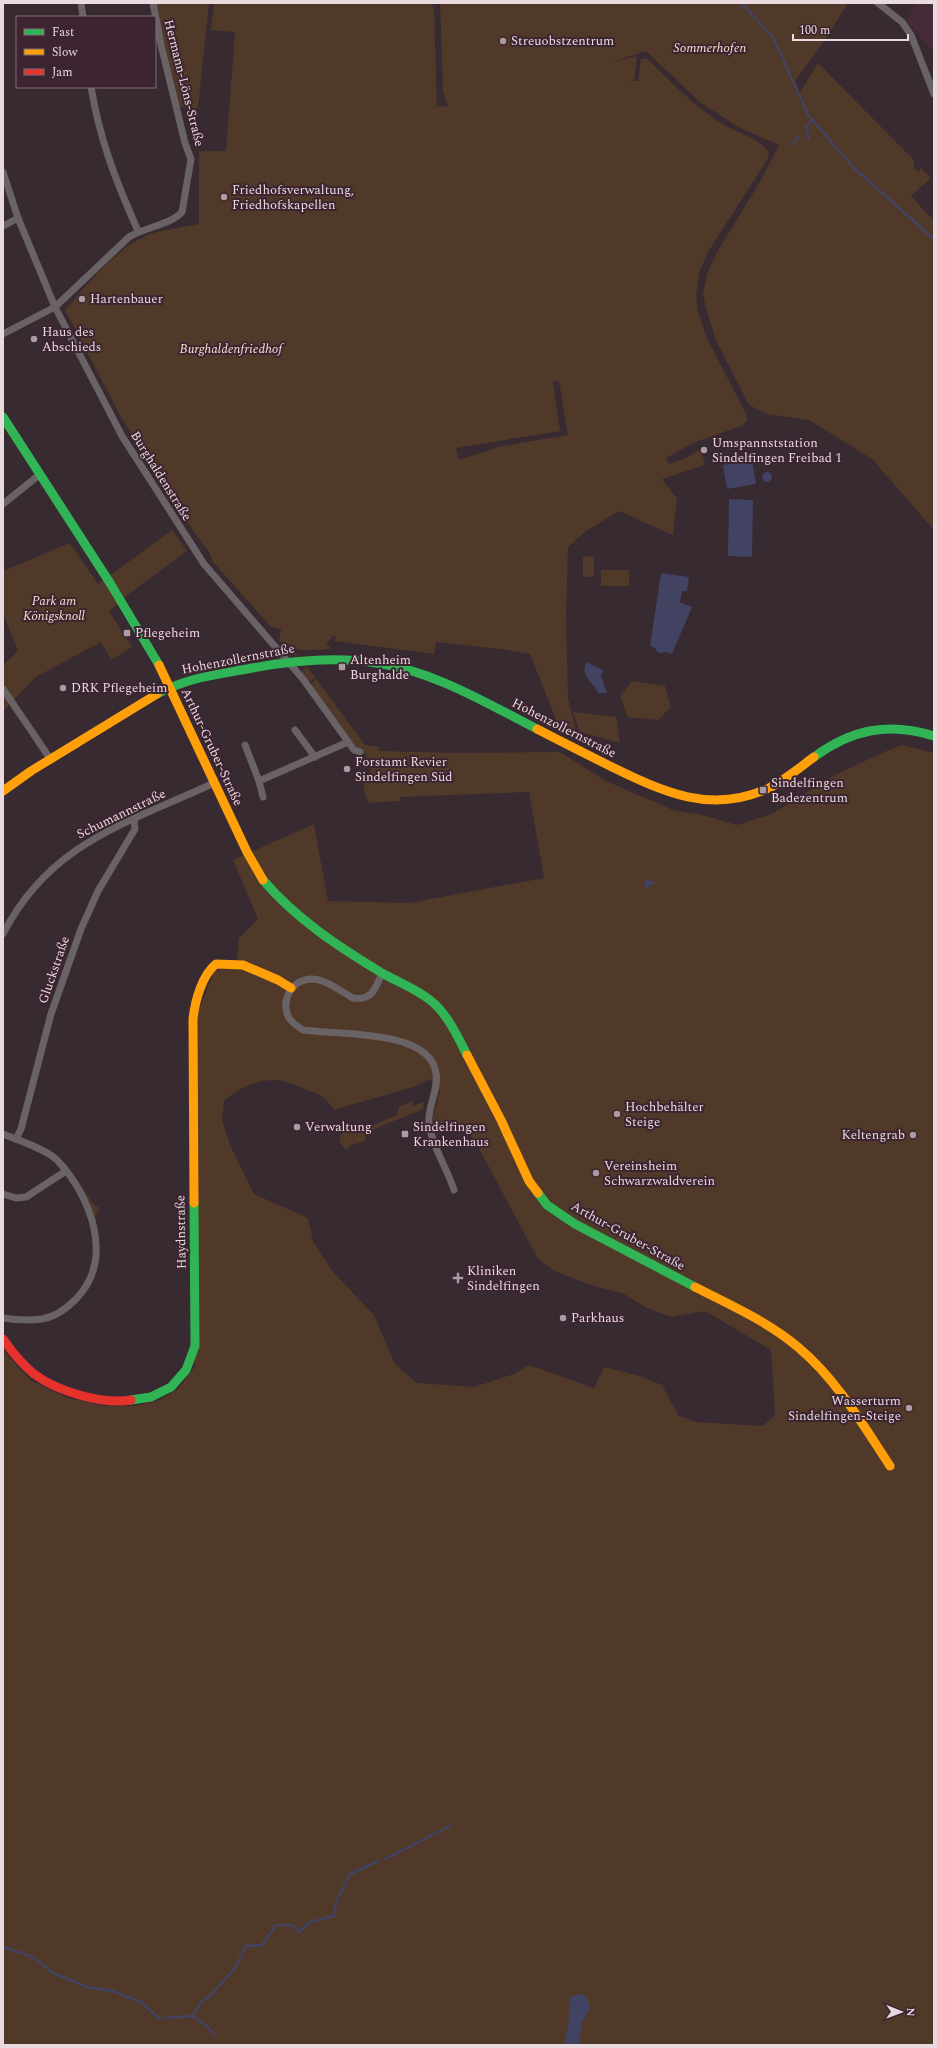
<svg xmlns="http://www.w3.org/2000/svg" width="937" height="2048" font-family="Spectral,serif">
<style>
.built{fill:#462a38}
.green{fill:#503929;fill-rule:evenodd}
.water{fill:#424262}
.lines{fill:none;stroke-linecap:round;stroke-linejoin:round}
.stream{stroke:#424262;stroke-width:2.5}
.street{stroke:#6a6365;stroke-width:7}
.fast{stroke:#30b455;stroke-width:9}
.slow{stroke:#ff9f0a;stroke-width:9}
.jam{stroke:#e5322d;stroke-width:9}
.poi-dot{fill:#ab9ca3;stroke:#3c2531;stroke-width:1.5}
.labels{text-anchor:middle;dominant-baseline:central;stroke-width:4;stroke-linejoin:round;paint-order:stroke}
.poi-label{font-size:13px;fill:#e9dae0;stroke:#3c2531;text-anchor:start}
.park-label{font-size:13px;font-style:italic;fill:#f7dfce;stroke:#3c2531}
.street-label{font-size:13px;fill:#e9dae0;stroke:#3c2531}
</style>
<rect width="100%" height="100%" fill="#372a31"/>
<polygon class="built" points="916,3 934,3 934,52 906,21"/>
<g class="green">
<polygon points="156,3 209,3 198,108 179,107 158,20"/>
<path d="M214 3H431V6L434 7 437 106 433 107 448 106 443 91 440 3H848L825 40 795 81 800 92 818 63 914 160V168L918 172 921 168 931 178 911 196 934 221V530L872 459 809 420 767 414 749 405 716 340 706 308 703 293 707 274 716 254 761 180 779 145 740 128 701 103 646 51 609 63 637 56 634 80 627 81H638L641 59H647C673 83 698 111 730 128 743 135 761 140 769 152L767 160 708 252 700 271 696 294 698 312 706 336 746 414 747 421 741 426 693 443 666 458 669 464 686 458 701 449 705 465 662 479 677 499 673 535 619 511 586 531 568 547 566 615 568 698 577 736 559 727 530 654 501 649 436 642 434 654 335 641 336 636H333L326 643 330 647 329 649C311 650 295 653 279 641L281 629 271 627 213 562 209 552 192 529 121 417 65 310C88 284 119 244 153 233 168 229 184 227 199 224V151H226L235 32 211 30ZM559 381 568 435 502 446 462 459 458 458 456 448 560 431 553 382Z"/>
<polygon points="172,530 187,551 130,593 109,611 132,647 111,660 101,642 36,677 3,711 3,665 18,651 3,613 3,571 70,543 98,584"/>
<polygon points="583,556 594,557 594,577 583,577"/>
<rect x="601" y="570" width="28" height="16"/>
<polygon points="278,644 284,649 300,655 287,655"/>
<polygon points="306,666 315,677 310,682 302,672"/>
<path d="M316 679 365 745 379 747V751L462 753 560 752 606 781 673 810 702 815 737 825 772 814 835 775 884 752 902 745 934 753V2045H3V1350L30 1380 68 1398 105 1406H135L159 1400 178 1389 196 1365 194 1364 197 1014 214 972 237 962 239 938 258 919 233 860 314 824 328 901 409 903 544 878 529 792 400 797V801L369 803 365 795 363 778H370L371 762 364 761 367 756 353 743 311 685ZM430 1079 440 1091 433 1116V1128L459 1124 474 1139 538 1259 554 1271 594 1286 622 1293 647 1308 672 1317 705 1311 771 1350 775 1415 763 1426 696 1422 679 1416 662 1385 640 1376 604 1367 594 1388 529 1365 514 1374 474 1387 417 1383 395 1364 374 1315 333 1272 313 1241 308 1218 254 1194 230 1145 222 1120 224 1101C239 1087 263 1077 284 1081 291 1083 298 1086 305 1089 320 1095 325 1096 334 1110L413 1087Z"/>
<polygon points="632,681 665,686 671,707 658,720 628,717 620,696"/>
<polygon points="573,712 616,717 620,743 580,732"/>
<path d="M413 1101 412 1106 424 1102 423 1109 367 1132 364 1142 350 1145 347 1150C340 1145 337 1139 343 1131L348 1128 351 1134 397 1115 399 1107Z"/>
<polygon points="77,1181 78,1181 95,1206 100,1208 95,1217 89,1201"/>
</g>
<g class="water">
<polygon points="752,460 756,484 727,489 723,465"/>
<circle cx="767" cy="477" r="5"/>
<polygon points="729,499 753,500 752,557 728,556"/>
<polygon points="661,573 689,577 687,591 682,591 680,602 692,607 672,654 666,652 658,653 655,648 650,646"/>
<path d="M586 662 603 670 601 676 607 693H598C594 680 580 680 586 662Z"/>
<polygon points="647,879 656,883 650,885 648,889 643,885"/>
<polygon points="580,1994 587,1997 590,2009 582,2022 579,2045 564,2045 568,2027 570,1997"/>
</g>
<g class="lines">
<g class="stream">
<polyline points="741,3 773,37 808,115 854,168 934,239"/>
<polyline points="809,139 806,127 812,120"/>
<polyline points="793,145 797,137 799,138"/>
<polyline points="385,1859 450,1826"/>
<polyline points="3,1947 33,1957 53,1973 87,1987 112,1991 141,2002 160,2019"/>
<polyline points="193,2016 209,2028 215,2036"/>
<polyline points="165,2018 193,2016 201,2002 210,1996 235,1968 246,1946 262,1945 276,1925 292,1925 299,1932 310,1922 334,1916 336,1902 350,1874 378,1861"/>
</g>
<g class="street">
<polyline points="81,3 83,17"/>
<polyline points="878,3 902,22 911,35 934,94"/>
<path d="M91 87C100 141 116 181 138 231"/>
<polyline points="3,172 18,218 55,307 122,436 204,564 303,679 354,750 360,752"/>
<polyline points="3,226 18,218"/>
<path d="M3 334 55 307 129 237C143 228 172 224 182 212L191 159 185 143 161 45 153 3"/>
<polyline points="3,504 39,475"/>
<polyline points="3,689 51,760"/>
<polyline points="295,730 315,757"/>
<polyline points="245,745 259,781 263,797"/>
<polyline points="259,781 348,742"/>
<path d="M3 934C50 842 128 823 214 783"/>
<path d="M382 973C376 988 372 1001 353 998 340 991 326 979 311 979 292 980 280 1000 289 1018 292 1023 297 1026 303 1030 336 1035 430 1029 436 1073 439 1090 427 1107 429 1124 432 1146 447 1168 454 1190"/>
<path d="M3 1134C18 1140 46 1149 57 1160 91 1196 115 1259 76 1299 67 1308 55 1317 42 1319 30 1321 16 1320 3 1318"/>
<polyline points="16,1139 21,1129 51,1014 81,929 98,891 135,829 134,819"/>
<polyline points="3,1194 16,1198 26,1197 66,1171"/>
</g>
<g class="fast">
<polyline points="3,417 110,583 159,665"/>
<path d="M157 694C187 678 214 675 247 669 289 661 333 656 376 663 434 671 486 703 537 729"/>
<path d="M814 757C852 729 889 722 934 736"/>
<path d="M263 880C296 919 339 947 382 973 398 982 416 989 430 1000 447 1013 458 1037 467 1055"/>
<polyline points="538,1193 547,1205 575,1224 695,1287"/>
<polyline points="131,1400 151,1397 171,1387 186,1370 195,1346 194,1203"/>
</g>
<g class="slow">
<polyline points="159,665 247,852 263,880"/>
<path d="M537 729C562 742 586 754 610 766 663 792 711 815 769 788 785 780 799 768 814 757"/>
<polyline points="3,791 31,771 157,694"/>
<polyline points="467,1055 501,1120 529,1181 538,1193"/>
<path d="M194 1203 193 1019C195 1001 202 975 216 964L243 965 278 980 291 988"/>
<path d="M695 1287C730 1305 769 1322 799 1348 837 1380 863 1425 890 1466"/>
</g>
<path class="jam" d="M3 1339C12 1352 22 1364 34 1374 57 1391 102 1405 131 1400"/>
</g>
<g class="poi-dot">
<circle cx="503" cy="41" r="4"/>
<circle cx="224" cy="197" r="4"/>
<circle cx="82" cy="299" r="4"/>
<circle cx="34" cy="339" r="4"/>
<circle cx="704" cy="450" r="4"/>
<rect x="123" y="629" width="8" height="8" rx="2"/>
<rect x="338" y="663" width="8" height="8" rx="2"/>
<circle cx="63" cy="688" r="4"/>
<circle cx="347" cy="769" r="4"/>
<rect x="759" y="786" width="8" height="8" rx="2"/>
<circle cx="617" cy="1114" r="4"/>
<circle cx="297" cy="1127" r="4"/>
<rect x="401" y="1130" width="8" height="8" rx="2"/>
<circle cx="913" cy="1135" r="4"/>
<circle cx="596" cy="1173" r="4"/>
<path d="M456 1272h4v4h4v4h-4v4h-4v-4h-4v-4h4z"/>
<circle cx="563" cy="1318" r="4"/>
<circle cx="909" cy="1408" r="4"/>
</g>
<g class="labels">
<g class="poi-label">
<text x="511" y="41">Streuobstzentrum</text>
<text x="232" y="190">Friedhofsverwaltung,<tspan x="232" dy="15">Friedhofskapellen</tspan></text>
<text x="90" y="299">Hartenbauer</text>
<text x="42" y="332">Haus des<tspan x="42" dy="15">Abschieds</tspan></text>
<text x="712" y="443">Umspannststation<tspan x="712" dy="15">Sindelfingen Freibad 1</tspan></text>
<text x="135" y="633">Pflegeheim</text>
<text x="350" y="660">Altenheim<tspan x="350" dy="15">Burghalde</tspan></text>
<text x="71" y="688">DRK Pflegeheim</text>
<text x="355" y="762">Forstamt Revier<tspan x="355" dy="15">Sindelfingen Süd</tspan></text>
<text x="771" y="783">Sindelfingen<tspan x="771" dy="15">Badezentrum</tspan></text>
<text x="625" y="1107">Hochbehälter<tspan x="625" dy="15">Steige</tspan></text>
<text x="305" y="1127">Verwaltung</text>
<text x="413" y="1127">Sindelfingen<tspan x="413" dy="15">Krankenhaus</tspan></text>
<text x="905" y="1135" text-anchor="end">Keltengrab</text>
<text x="604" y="1166">Vereinsheim<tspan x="604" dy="15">Schwarzwaldverein</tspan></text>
<text x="467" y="1271">Kliniken<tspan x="467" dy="15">Sindelfingen</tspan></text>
<text x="571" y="1318">Parkhaus</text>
<text x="901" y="1401" text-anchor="end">Wasserturm<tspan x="901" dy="15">Sindelfingen-Steige</tspan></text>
</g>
<g class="park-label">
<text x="710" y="48">Sommerhofen</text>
<text x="231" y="349">Burghaldenfriedhof</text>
<text x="54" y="601">Park am<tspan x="54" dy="15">Königsknoll</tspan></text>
</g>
<g class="street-label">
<text transform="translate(184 83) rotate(76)">Hermann-Löns-Straße</text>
<text transform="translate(161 476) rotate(58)">Burghaldenstraße</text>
<text transform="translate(238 659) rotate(-11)">Hohenzollernstraße</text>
<text transform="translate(564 728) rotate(27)">Hohenzollernstraße</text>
<text transform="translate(212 747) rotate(65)">Arthur-Gruber-Straße</text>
<text transform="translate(121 814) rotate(-26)">Schumannstraße</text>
<text transform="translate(54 970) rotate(-71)">Gluckstraße</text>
<text transform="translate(181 1232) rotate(-91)">Haydnstraße</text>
<text transform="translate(628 1236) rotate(29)">Arthur-Gruber-Straße</text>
</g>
</g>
<rect width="937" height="2048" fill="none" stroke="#e9dae0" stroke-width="8"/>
<rect x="16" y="16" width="140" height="72" fill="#3c2531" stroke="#816d77"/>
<rect x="24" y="29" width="20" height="6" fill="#30b455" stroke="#816d77"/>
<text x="52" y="36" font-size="12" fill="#e9dae0">Fast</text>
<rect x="24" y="49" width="20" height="6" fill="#ff9f0a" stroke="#816d77"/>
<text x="52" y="56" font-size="12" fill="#e9dae0">Slow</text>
<rect x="24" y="69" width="20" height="6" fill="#e5322d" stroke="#816d77"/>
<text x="52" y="76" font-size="12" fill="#e9dae0">Jam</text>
<g transform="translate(901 2012) rotate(91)" stroke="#3c2531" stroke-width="3" paint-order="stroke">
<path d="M0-3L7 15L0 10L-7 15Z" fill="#e9dae0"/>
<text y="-6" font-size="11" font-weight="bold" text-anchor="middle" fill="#e9dae0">N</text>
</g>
<path d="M793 34v6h115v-6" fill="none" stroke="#e9dae0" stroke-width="2"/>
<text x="799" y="34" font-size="12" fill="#e9dae0" stroke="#3c2531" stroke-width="3" paint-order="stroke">100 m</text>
</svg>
